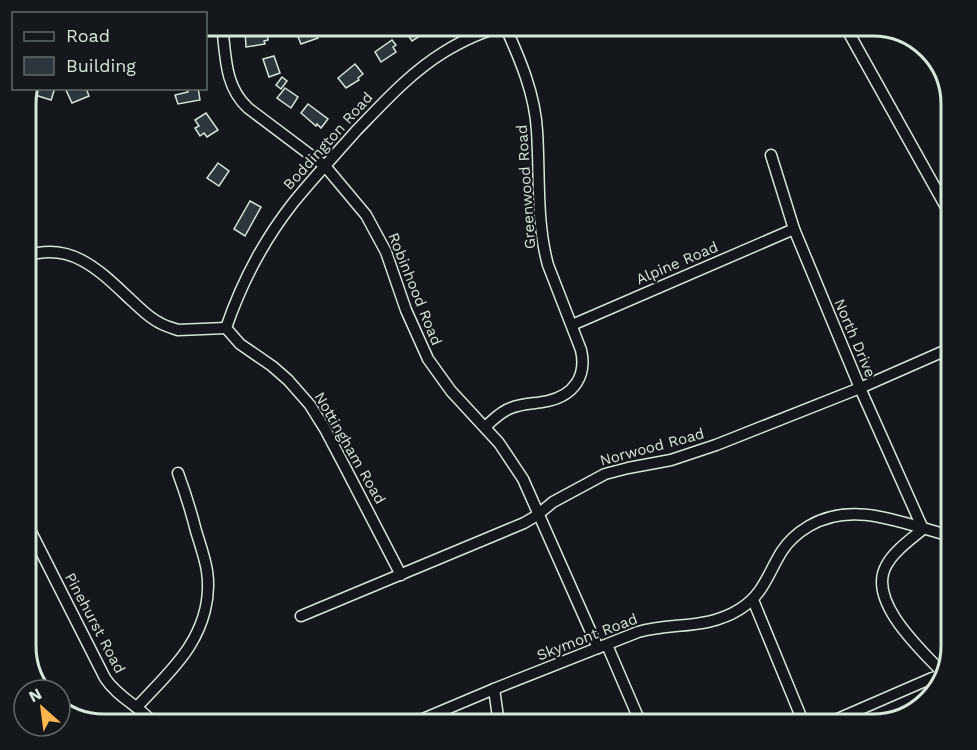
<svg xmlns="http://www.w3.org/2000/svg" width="977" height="750" font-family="'Work Sans',sans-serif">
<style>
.building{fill:#2c363c;stroke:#d8e6dc;stroke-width:1.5}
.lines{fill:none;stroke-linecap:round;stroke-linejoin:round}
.minor-casing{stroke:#d8e6dc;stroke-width:13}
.minor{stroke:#14181c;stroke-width:10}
.labels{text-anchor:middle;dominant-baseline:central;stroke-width:4.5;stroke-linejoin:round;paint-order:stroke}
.street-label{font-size:15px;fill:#d8e6dc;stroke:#14181c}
.rim{fill:none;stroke:#d8e6dc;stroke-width:3}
</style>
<rect width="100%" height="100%" fill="#14181c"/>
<g class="building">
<polygon points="298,26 313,26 318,38 301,44 294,27"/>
<polygon points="323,26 342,26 327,33"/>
<polygon points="413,26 429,26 431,29 412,41 405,31"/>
<polygon points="262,29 263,32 267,32 268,40 264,41 265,44 246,47 245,31"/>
<polygon points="392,40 396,45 393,47 396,52 381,62 375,52"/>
<polygon points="274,56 280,73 269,77 263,59"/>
<polygon points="355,64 363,74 358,78 359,80 346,88 338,78"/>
<polygon points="282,77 287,81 281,89 276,85"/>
<polygon points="37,88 55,88 51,100 35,95"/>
<polygon points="69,88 86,88 89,96 72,103 66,90"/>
<polygon points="191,88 198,88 200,100 178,104 175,95 188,92 187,89"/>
<polygon points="285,88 298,97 291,108 277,98"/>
<polygon points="308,104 328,119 321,128 317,124 316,126 301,113"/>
<polygon points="206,113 218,130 207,137 204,133 200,136 195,128 199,126 195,120"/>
<polygon points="218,163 229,171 219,186 207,178"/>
<polygon points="250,201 261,207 245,236 234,229"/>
</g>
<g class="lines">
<defs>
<g id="minor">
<path d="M222 26C226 55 224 86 248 108L325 166 366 215 386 252 406 310 428 359 451 391 499 443 523 479 598 648"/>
<polyline points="845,26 951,216"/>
<path d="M771 155 794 229 860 388 923 529C910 540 894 551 886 566 867 601 921 650 943 673"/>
<path d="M26 256C72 241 100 271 131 300 140 308 149 318 160 323 165 326 172 328 178 330L226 328"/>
<polyline points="572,325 794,229"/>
<path d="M226 328C241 284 264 240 293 203 313 178 335 155 356 131 384 102 410 73 444 52 462 41 482 31 503 27 507 26 512 27 516 26"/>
<polyline points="226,328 240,344 272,366 288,380 310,405 325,429 345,467 401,575"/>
<path d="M485 427C493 420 501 411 511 408 523 403 535 404 548 401 574 395 587 376 581 350L548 265C536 221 540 176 537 131 535 94 520 59 505 26"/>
<path d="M26 522 105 678C118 698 140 706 154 724"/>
<polyline points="753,600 804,724"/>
<polyline points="301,616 524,523 536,516 553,502 605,474 628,468 671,460 716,445 860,388 951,348"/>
<polyline points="607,645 641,724"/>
<polyline points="494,689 499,724"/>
<path d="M137 707C155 687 175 669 189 647 203 625 211 598 207 571 205 558 200 544 196 531 191 511 185 492 178 473"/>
<path d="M411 724 494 689 638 632C673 622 707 630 740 609 764 594 768 573 782 551 789 540 799 532 809 526 854 499 906 525 951 536"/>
<polyline points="826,724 932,678 941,676"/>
</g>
</defs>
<use href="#minor" class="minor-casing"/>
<use href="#minor" class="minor"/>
</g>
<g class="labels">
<g class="street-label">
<text transform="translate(328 141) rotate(-48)">Boddington Road</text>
<text transform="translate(526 187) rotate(-94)">Greenwood Road</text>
<text transform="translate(677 263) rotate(-23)">Alpine Road</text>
<text transform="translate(415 289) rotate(68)">Robinhood Road</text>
<text transform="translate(855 338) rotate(67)">North Drive</text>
<text transform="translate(652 447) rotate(-15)">Norwood Road</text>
<text transform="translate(350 448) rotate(60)">Nottingham Road</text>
<text transform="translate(95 623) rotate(62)">Pinehurst Road</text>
<text transform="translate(587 637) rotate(-21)">Skymont Road</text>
</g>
</g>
<path d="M0 0H977V750H0ZM104 36H873A68 68 0 0 1 941 104V646A68 68 0 0 1 873 714H104A68 68 0 0 1 36 646V104A68 68 0 0 1 104 36Z" fill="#14181c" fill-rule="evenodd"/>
<path class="rim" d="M104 36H873A68 68 0 0 1 941 104V646A68 68 0 0 1 873 714H104A68 68 0 0 1 36 646V104A68 68 0 0 1 104 36Z"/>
<rect x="12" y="12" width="195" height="78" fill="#14181c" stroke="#626a69" stroke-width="1.5"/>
<rect x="24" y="32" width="30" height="9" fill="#14181c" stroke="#626a69" stroke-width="1.5"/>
<text x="66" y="42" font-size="18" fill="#d8e6dc">Road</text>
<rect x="24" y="57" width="30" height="18" fill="#2c363c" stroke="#626a69" stroke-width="1.5"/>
<text x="66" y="72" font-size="18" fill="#d8e6dc">Building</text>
<g transform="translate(42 708) rotate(332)"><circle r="28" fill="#14181c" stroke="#626a69" stroke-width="1.5"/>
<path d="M0-4.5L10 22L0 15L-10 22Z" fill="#ffb74d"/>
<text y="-9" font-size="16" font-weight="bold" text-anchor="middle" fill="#d8e6dc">N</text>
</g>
</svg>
